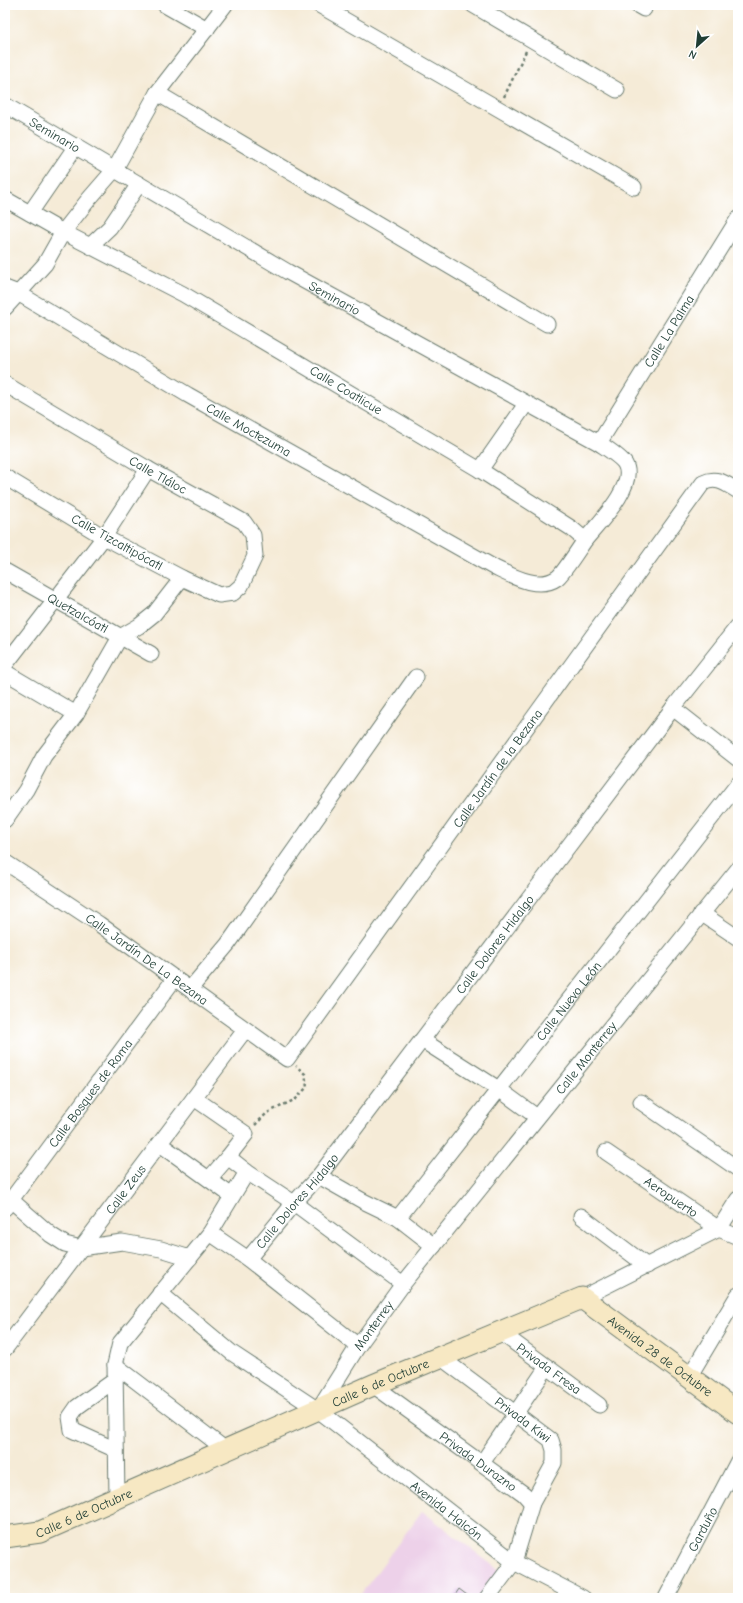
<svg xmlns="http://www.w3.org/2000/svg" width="743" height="1603" font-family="'Comic Neue',sans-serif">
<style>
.built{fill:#edd1e9}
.building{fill:#d4a9e2}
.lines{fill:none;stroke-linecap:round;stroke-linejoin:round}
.street-casing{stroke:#6a7a6d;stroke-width:17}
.secondary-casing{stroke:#6a7a6d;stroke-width:23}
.path{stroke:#6a7a6d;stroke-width:2.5;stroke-dasharray:3 3;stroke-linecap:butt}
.street{stroke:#fff;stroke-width:15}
.secondary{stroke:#f7e8c3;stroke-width:21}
.labels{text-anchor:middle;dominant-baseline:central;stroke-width:4;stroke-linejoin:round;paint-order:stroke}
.street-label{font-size:13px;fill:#1f3d34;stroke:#fff}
</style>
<rect width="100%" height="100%" fill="#fff"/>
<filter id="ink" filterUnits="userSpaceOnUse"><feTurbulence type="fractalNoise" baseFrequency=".025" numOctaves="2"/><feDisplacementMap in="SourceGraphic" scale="8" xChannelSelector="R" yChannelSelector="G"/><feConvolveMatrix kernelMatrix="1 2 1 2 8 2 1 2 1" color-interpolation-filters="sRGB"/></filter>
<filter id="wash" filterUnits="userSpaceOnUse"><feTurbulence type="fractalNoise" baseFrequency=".012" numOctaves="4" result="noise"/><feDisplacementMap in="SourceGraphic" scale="16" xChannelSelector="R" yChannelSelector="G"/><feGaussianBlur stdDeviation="0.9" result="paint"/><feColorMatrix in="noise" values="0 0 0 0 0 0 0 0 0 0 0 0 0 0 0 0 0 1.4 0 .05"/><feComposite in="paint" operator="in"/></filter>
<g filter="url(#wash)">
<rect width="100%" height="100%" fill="#f5ebd7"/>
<polygon class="built" points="422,1511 500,1571 480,1598 358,1598"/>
<g id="blocks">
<polygon class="building" points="459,1589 471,1598 453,1598"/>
</g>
</g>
<g filter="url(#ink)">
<use href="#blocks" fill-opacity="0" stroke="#6a7a6d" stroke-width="1"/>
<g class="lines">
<defs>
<g id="street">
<polyline points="165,5 207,29"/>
<polyline points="319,5 634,187"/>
<polyline points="473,5 617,90"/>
<polyline points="637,5 644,9"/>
<polyline points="157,93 547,324"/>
<path id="s1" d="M5 105 288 272 599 443C606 448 621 457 625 464 637 485 598 524 585 540L571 528 480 470 183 294 63 232 5 199"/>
<polyline points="30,213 76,146"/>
<polyline points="90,246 110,227 139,184"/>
<path id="s2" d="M5 288 18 293 188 395 495 568C512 576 539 591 557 578 563 574 580 547 585 540"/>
<polyline points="5,308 45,264 63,232 89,199 115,169 157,93 225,5"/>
<path id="s3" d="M5 384 148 469 244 522 253 535 255 556 241 586 233 593 219 595 182 578 104 537 5 477"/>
<path id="s4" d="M599 443 738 219"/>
<polyline points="480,470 526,404"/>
<path id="s5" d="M5 571 151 654"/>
<polyline points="5,665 104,537 148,469"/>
<polyline points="5,672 76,714"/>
<polyline points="673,708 738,759"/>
<polyline points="5,820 26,790 44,756 76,714 120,637 139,626 154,614 182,578"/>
<path id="s6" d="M5 862 99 924 287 1059 703 483C717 476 726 484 738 491"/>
<polyline points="701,913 738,938"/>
<polyline points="190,989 228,944 416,677"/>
<polyline points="422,1040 500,1090 537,1117"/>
<polyline points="194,1098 246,1134 228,1157 247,1172 294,1203 403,1284"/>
<polyline points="641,1102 738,1169"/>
<polyline points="160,1144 232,1196"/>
<path id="s7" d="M606 1152 719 1229 738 1237"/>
<polyline points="319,1176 363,1201 398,1218 434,1246"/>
<polyline points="209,1179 228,1157"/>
<polyline points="11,1200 51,1235 65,1244 81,1248 122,1242 161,1249 190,1258"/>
<path id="s8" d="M5 1208 175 978"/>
<polyline points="581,1216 647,1266"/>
<path id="s9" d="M398 1218 738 784"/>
<polyline points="210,1233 248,1259 358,1346"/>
<path id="s10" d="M248 1259 294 1203 319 1176 673 708 738 626"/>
<path id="s11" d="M160 1293 232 1353 318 1410 514 1562 583 1598"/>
<polyline points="582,1298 719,1229 738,1199"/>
<path id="s12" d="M500 1332 599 1405"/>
<path id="s13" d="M5 1349 245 1030"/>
<path id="s14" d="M440 1357 551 1440 554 1450V1463L532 1503 514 1562 487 1598"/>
<polyline points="115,1365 226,1450"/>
<polyline points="689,1377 738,1295"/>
<polyline points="115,1380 77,1407 70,1417 72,1430 116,1450"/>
<path id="s15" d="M373 1385 524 1494 532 1503"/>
<path id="s16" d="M318 1410 358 1346 403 1284 738 869"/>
<polyline points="482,1463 547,1367"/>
<polyline points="117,1498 115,1365 120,1343 210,1233 247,1172"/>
<path id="s17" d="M666 1598 738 1461"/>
</g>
<g id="secondary">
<path id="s18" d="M5 1537 40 1532 373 1385 582 1298 738 1413"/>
</g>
</defs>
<use href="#street" class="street-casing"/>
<use href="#secondary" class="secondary-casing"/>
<g class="path">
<polyline points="504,97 526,51"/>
<polyline points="255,1125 267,1113 296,1099 307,1087 305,1074 296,1066"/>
</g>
<use href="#street" class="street"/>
<use href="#secondary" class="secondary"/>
</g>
</g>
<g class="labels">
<g class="street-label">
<text stroke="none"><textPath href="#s1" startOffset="58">Seminario</textPath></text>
<text stroke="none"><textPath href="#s1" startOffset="382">Seminario</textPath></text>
<text stroke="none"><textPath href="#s4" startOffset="132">Calle La Palma</textPath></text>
<text transform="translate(346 390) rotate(31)">Calle Coatlicue</text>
<text stroke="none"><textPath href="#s2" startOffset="282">Calle Moctezuma</textPath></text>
<text stroke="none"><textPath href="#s3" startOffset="178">Calle Tláloc</textPath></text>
<text transform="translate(117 542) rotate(29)">Calle Tizcaltipócatl</text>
<text stroke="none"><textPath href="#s5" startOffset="84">Quetzalcóatl</textPath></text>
<text stroke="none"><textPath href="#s6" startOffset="703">Calle Jardín de la Bezana</textPath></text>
<text stroke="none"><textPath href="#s10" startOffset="400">Calle Dolores Hidalgo</textPath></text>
<text stroke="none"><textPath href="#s6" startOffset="172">Calle Jardín De La Bezana</textPath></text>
<text stroke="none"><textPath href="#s9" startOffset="276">Calle Nuevo León</textPath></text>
<text stroke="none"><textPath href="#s16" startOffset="443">Calle Monterrey</textPath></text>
<text stroke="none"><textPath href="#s8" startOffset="143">Calle Bosques de Roma</textPath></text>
<text stroke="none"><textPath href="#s13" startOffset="200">Calle Zeus</textPath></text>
<text stroke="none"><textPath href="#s7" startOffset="79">Aeropuerto</textPath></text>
<text stroke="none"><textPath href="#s10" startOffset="76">Calle Dolores Hidalgo</textPath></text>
<text stroke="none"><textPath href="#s16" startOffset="101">Monterrey</textPath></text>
<text stroke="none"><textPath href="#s18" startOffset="723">Avenida 28 de Octubre</textPath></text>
<text stroke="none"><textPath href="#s12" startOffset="61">Privada Fresa</textPath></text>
<text stroke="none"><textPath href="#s18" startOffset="407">Calle 6 de Octubre</textPath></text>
<text stroke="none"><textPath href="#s14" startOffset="104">Privada Kiwi</textPath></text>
<text stroke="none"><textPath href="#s15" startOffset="130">Privada Durazno</textPath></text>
<text stroke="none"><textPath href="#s11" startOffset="360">Avenida Halcón</textPath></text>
<text stroke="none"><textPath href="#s18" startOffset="83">Calle 6 de Octubre</textPath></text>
<text stroke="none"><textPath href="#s17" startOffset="78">Garduño</textPath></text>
</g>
</g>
<rect width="743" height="1603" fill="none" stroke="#fff" stroke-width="20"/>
<g transform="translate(697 46) rotate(207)" stroke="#ffffff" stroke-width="3" paint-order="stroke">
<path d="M0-3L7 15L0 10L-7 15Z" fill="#1f3d34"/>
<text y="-6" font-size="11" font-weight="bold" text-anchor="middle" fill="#1f3d34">N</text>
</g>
</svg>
